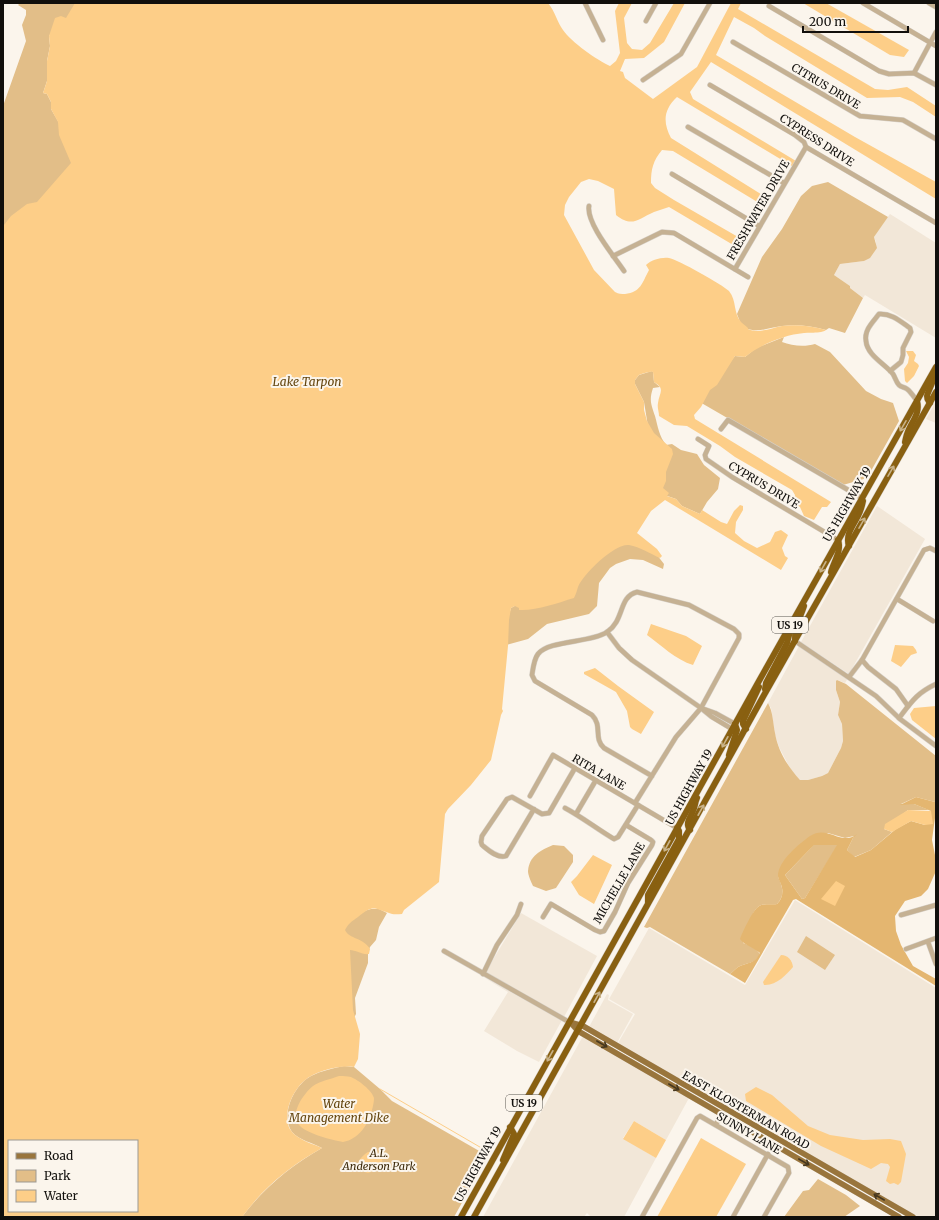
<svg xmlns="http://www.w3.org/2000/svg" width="939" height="1220" font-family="Merriweather,serif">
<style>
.built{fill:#f2e7d8}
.green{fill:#e2be88}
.forest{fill:#e4b670;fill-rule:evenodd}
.water{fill:#fdce88;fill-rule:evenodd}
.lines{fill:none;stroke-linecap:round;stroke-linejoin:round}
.stream{stroke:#fdce88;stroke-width:1}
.minor-casing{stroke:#d6d0c8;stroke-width:5.5}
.major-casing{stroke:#d6d0c8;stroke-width:6}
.highway-casing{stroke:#d6d0c8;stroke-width:7}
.minor{stroke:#c5b193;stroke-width:4.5}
.major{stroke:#99753c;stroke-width:5.5}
.highway{stroke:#896011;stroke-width:6}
.oneway{stroke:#c8b289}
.oneway2{stroke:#47381f}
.labels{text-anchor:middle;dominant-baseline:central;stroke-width:4;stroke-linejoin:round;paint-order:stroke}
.shield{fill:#fbf5ec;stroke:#57544f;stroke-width:1}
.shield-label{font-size:10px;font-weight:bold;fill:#110f0c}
.street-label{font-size:11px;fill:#110f0c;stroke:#fbf5ec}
.park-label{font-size:11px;font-style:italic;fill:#3d2a0b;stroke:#fbf5ec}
.water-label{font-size:12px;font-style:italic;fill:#64450e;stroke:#fbf5ec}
</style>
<rect width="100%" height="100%" fill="#fbf5ec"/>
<g class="built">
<polygon points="890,214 936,243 936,338 865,295 863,298 850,288 850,286 834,275 840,264 864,261 876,242 874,237 877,232"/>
<polygon points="936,401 936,423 926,419"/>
<polygon points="877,506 925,539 849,674 801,642"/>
<polygon points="799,646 848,678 845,683 837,680 836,690 840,702 838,715 842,724 843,741 841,748 828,773 822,776 808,780 800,780 791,770 779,747 775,735 771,708 768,703"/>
<polygon points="795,900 936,988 936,1213 934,1217 918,1217 618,1043 635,1014 609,999 649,928 745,985"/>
<polygon points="521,913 597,956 564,1017 485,973"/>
<polygon points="483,977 562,1020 539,1062 517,1051 484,1031 508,992"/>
<polygon points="607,994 609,995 608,1000 633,1014 617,1043 589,1027"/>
<polygon points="583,1036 689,1098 666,1140 634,1121 623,1138 656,1158 624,1217 591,1217 587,1213 584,1217 483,1217"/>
</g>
<g class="green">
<polygon points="20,3 86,3 51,33 49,36 50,46 47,61 47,81 43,93 47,94 51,102 51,109 59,123 75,170 4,234 3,242 3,106 26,41 22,25 26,15 26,10 18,5"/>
<path d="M828 182 888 217 874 237 877 248 870 258 864 261 840 264 834 275 850 286V288L863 298 845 333 829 328 826 330C812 326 796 324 782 326 765 328 759 334 742 327L737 314 762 257 782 229 801 196 812 186Z"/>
<path d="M784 337 782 342C792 346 805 347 815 344L830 352 866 391 881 399 893 403 899 421 867 478 843 485 698 401 735 356 745 357 756 348Z"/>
<path d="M652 371 653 372 654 382 660 387 653 388C649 400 651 404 655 416 658 427 659 436 666 445L672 444 681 450 697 454 704 465 720 478 718 489 707 502 700 514 682 506 676 499 659 493 644 402 635 384V380L639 375Z"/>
<polygon points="621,537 657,555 664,564 663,569 643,560 630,559 616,564 610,568 599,583 597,606 589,614 547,624 528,639 506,645 506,626 511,608 520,603 522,604 519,609 575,580"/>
<path d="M837 680 846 684 936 756V800L935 802 916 797 901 804H914L929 810H908L884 829 892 832 871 850 854 857 847 850 854 836 845 838 828 833 778 877C783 887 785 896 777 904 772 905 762 903 758 907 751 912 746 934 743 943L754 947 760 954C754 965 747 962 738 967 735 969 733 972 730 974L650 927 647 928 644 927 768 703C773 712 773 723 775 733 778 751 788 767 800 780H808L822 776 828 773 841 748 843 741 842 724 838 715 840 702 836 690V681Z"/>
<path d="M553 845 564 846 573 855V862L556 888 546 891 533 886C531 882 528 875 528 871 529 856 541 850 553 845Z"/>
<polygon points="814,845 838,845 805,898 802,899 785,875"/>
<polygon points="371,909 379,909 387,913 379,927 376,940 370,947 368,952 368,963 355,998 356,1014 351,1024 343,932 350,915"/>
<polygon points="806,936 835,955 825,970 797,952"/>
<path d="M344 1066 354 1067 380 1089 392 1101 488 1156 454 1217H242C264 1188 290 1166 322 1148 313 1143 299 1140 292 1132 280 1115 294 1085 311 1076 321 1071 333 1068 344 1066Z"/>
<polygon points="818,1179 846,1195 860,1206 844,1217 784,1217 803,1191 809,1190"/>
</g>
<path class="forest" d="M916 797 935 802V818L932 840 936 860V871L928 889 921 896 905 901 895 916 896 931 901 945 913 966 936 979V986L796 899 793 900 745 983 730 974C733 972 735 969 738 967 747 962 754 965 760 953 753 947 744 945 740 939 742 933 753 910 758 907 762 903 772 905 777 904 783 898 784 890 780 882 779 880 778 878 778 876 778 861 799 844 810 836 828 824 841 847 857 834L853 838 847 850 855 857 871 850 896 829 911 821 925 825 931 811 914 804 900 805ZM814 845H837L805 898 802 899 785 875Z"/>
<g class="water">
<path d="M75 3H548C555 11 557 22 563 30 571 42 597 60 610 66L616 61 620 53 615 11 619 3H632L624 18 627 43 632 49 642 50 650 43 674 3H685L664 42 644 58 625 59 620 71 623 72 625 78 653 99 697 67 731 3H741L738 9 875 89 888 90 907 87 936 106V117L913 102 900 97 867 98 765 36 754 28 734 17 716 55 855 137 936 182V199L711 62 690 92 693 99 796 161 792 166 677 97C663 110 663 123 671 138L769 199 764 206 673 151 662 150C653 161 651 169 651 183L655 188 674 200 745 241 740 249 669 207C664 209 659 210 654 212 638 219 632 228 616 215L614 189 598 181 589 179 581 182 569 197 565 205 564 215 594 270 615 292C619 294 621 294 625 294 641 292 642 283 649 270L646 265C651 260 661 257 669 258 677 259 723 285 729 291 737 301 733 313 741 322 743 324 746 326 748 328V329C759 334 771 328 782 326 796 324 812 326 826 330 820 334 811 332 804 333 784 335 761 344 745 357L735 356 717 385 710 390 701 407 694 415 695 419 831 502 827 507H822L814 520 804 516 800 507 794 503 795 495 792 490 735 457 720 446 687 426 674 425 659 416C659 411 657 408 658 403 659 393 666 389 654 382L653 372C650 371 642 374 639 375L635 380V384L644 402V410L647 421 654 433 672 449 673 454 666 472V481L663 488 669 493 667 496 676 499 682 506 700 514 702 510 721 522 727 524 734 511 740 505 743 506V510L736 522 735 533 744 541 757 548 770 542 775 532 781 530 788 535 782 548 785 556 788 558 781 570 665 500 651 511 637 533 657 549 662 556 660 558C651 554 640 547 629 545 615 543 583 574 578 587 577 590 576 594 574 598 557 603 536 611 519 610V608L515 606 511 608 509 620 508 646 502 709 503 711 501 715 491 760 471 785 448 809 445 814 439 882 404 910 402 914C398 914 393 915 389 913 373 908 373 905 358 917 352 921 348 924 345 930 349 939 364 938 370 949L369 954C362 955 356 950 350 950L353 1010 360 1034 358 1059 354 1067C339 1065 315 1071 304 1081 291 1092 279 1121 294 1134 302 1141 313 1144 322 1148 290 1166 264 1187 242 1217H3L4 225 11 216 27 204 37 202 71 163 59 135 58 122 51 109V102L47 94 43 93 47 81V61L50 46 49 36 55 18 61 16 66 18ZM9 1141H137V1211H9Z"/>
<polygon points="803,3 826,3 909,50 904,57 890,55"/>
<polygon points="906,351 913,351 916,355 914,361 918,364 919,366 914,376 907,383 905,381 904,369 908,363 909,357"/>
<path d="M651 624 686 636 702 646 693 665C676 660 661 645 647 635Z"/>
<polygon points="895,645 913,646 916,650 917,653 911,655 901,667 891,661"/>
<polygon points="595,668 618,686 654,712 641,734 632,729 630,727 627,711 616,692 584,674 584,672"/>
<polygon points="936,706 936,739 912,720 910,714 914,708"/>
<polygon points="908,810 931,811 933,824 925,825 911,821 892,832 884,829 885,824"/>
<polygon points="593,855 612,865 594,904 579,895 571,882 577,876"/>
<polygon points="836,881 845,886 835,906 821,899"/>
<path d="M781 955C788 955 792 960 793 967 786 975 776 986 764 985L763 982Z"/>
<path d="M339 1076C344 1076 347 1076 351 1077 358 1080 372 1090 374 1098 374 1102 373 1106 372 1110 368 1125 359 1139 343 1142 332 1140 308 1134 300 1126 288 1115 304 1093 313 1086 320 1081 331 1079 339 1076Z"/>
<polygon points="756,1087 772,1095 808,1126 830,1135 863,1140 890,1139 901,1141 906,1154 901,1182 898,1185 894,1183 890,1184 886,1181 890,1167 888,1164 881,1163 871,1169 821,1146 746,1101 745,1094"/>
<polygon points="634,1121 666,1140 656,1158 623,1139"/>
<polygon points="701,1138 746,1164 716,1217 657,1217"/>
<path d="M368 1152C379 1152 387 1158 379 1169L368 1173C353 1169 357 1159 368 1152Z"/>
</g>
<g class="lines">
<polyline class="stream" points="380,1089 485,1150"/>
<defs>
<g id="minor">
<polyline points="585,3 603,40"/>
<polyline points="863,3 936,46"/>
<polyline points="929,3 936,7"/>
<polyline points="769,6 879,71 889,74 914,73 936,85"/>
<polyline points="646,21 656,3"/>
<polyline points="733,42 860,116 903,120 936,139"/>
<polyline points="914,73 936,32"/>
<polyline points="643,80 681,54 710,3"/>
<polyline points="710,85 795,135 804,142 806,147 936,223"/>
<polyline points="688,127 784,183"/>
<polyline points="672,174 759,226"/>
<path d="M589 206C586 223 614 256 624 271"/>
<polyline points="613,256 662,232 674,233 748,277"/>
<polyline points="735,269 806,147"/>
<path d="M890 371 901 362 903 355V348L911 332 910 328C900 321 891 313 879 314 873 322 864 330 866 341 867 355 885 364 893 374 895 377 896 382 899 385 901 387 904 387 907 389 911 392 914 397 917 401"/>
<polyline points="721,429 728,420 862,498"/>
<polyline points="698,439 709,446 705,455 706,459 732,477 838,540"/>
<polyline points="897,599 933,621"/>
<polyline points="607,632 619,648 632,660 701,708 712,717 732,729"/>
<polyline points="795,641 876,696 900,719 936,746"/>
<polyline points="862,660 868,667 896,689 908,706"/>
<polyline points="849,677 862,660 924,550 930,548 936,551"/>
<polyline points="704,709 715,713 735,724"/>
<path d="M899 718C912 701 917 693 936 684"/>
<polyline points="530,796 553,755 677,828"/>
<path d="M635 803 676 737 701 708 739 638V634L734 629 689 605 637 592C618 597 625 620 607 632 591 643 549 640 538 654 534 659 533 668 532 675L535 681 592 715C603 726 593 738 604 748L652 776"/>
<path d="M565 808C582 817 597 829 614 839L618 837 638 805"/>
<path d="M534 809 506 856C498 859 488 850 482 845L481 842 482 836 507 799 512 797 542 814 549 813 575 768"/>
<polyline points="576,814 596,780"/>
<polyline points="901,915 936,905"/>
<polyline points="543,917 551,904 595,930 600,932 604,931 615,912 628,883 652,845 653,842 651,840 626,825"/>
<polyline points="928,942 936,964"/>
<polyline points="906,949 936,938"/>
<polyline points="444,951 569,1022"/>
<polyline points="483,974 497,945 517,915 521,904"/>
<polyline points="716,1124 723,1112"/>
<polyline points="642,1217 697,1118 700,1116 788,1167 789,1173 764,1217"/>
<polyline points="733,1217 768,1154"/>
</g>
<g id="major">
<polyline points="569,1022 583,1026 913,1217"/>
<polyline points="570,1022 578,1031 899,1217"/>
</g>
<g id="highway">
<path d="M930 403C928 400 927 400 927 396 927 394 935 377 936 373"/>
<path d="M905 442C906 437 907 433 909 429 914 419 920 412 917 401"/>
<path d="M849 546C845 535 853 526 858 516 860 512 862 506 863 501"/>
<path d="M831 572C834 561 842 551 838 540"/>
<path d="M795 641C794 628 800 618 804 606"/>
<polyline points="765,689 766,683 787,643 791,628"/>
<polyline points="746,729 743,724 743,721 759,687"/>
<polyline points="729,755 737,730 735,724"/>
<path d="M690 830C685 823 690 818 693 811 695 807 695 802 697 798"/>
<polyline points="648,902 648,895 679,839 679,831 677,828"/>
<polyline points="503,1160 514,1134 510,1127"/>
<polyline points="461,1217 759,681 936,367"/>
<polyline points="474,1217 764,695 936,392"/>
</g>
</defs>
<use href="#minor" class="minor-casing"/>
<use href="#major" class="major-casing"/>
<use href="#highway" class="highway-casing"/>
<use href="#minor" class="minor"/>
<use href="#major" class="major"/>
<use href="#highway" class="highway"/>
</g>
<defs><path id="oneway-shaft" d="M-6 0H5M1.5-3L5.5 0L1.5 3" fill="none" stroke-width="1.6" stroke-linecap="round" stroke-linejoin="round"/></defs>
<g class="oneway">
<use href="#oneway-shaft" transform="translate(903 426) rotate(120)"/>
<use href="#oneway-shaft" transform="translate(891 471) rotate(-60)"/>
<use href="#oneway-shaft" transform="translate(862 523) rotate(-60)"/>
<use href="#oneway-shaft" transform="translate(823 567) rotate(119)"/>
<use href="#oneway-shaft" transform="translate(725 742) rotate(119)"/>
<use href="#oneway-shaft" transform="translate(701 810) rotate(-61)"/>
<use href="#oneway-shaft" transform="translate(667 846) rotate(119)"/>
<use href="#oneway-shaft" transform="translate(597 997) rotate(-61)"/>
<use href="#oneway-shaft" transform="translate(550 1056) rotate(119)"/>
</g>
<g class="oneway2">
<use href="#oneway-shaft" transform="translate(602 1044) rotate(30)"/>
<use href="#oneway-shaft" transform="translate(674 1087) rotate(30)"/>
<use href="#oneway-shaft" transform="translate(804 1162) rotate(30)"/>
<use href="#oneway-shaft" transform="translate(879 1197) rotate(-150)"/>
</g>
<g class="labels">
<g class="shield">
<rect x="772" y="617" width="36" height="16" rx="3"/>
<rect x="506" y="1095" width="36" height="16" rx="3"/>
</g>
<g class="shield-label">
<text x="790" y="625">US 19</text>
<text x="524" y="1103">US 19</text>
</g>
<g class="street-label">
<text transform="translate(826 86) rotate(31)">CITRUS DRIVE</text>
<text transform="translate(817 140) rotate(33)">CYPRESS DRIVE</text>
<text transform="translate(758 210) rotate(-60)">FRESHWATER DRIVE</text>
<text transform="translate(764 485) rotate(31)">CYPRUS DRIVE</text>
<text transform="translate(847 504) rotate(-60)">US HIGHWAY 19</text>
<text transform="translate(599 772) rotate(30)">RITA LANE</text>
<text transform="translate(689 787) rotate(-61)">US HIGHWAY 19</text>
<text transform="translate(619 883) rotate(-60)">MICHELLE LANE</text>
<text transform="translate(746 1110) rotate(30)">EAST KLOSTERMAN ROAD</text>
<text transform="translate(749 1133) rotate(30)">SUNNY LANE</text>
<text transform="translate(478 1164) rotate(-61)">US HIGHWAY 19</text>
</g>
<g class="park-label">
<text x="379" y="1153">A.L.<tspan x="379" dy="13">Anderson Park</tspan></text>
</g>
<g class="water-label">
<text x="307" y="381">Lake Tarpon</text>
<text x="339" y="1103">Water<tspan x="339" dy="14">Management Dike</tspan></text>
</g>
</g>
<rect width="939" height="1220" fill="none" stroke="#110f0c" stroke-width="8"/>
<rect x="8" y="1140" width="130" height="72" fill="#fbf5ec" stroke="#9d9992"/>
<rect x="16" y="1153" width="20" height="6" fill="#99753c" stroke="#9d9992"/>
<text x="44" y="1160" font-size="12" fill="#110f0c">Road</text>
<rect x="16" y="1170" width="20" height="12" fill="#e2be88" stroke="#9d9992"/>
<text x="44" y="1180" font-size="12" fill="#110f0c">Park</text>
<rect x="16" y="1190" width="20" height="12" fill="#fdce88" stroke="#9d9992"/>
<text x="44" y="1200" font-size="12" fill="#110f0c">Water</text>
<path d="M803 26v6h105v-6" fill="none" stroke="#110f0c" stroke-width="2"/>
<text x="809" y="26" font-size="12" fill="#110f0c" stroke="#fbf5ec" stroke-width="3" paint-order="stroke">200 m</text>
</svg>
